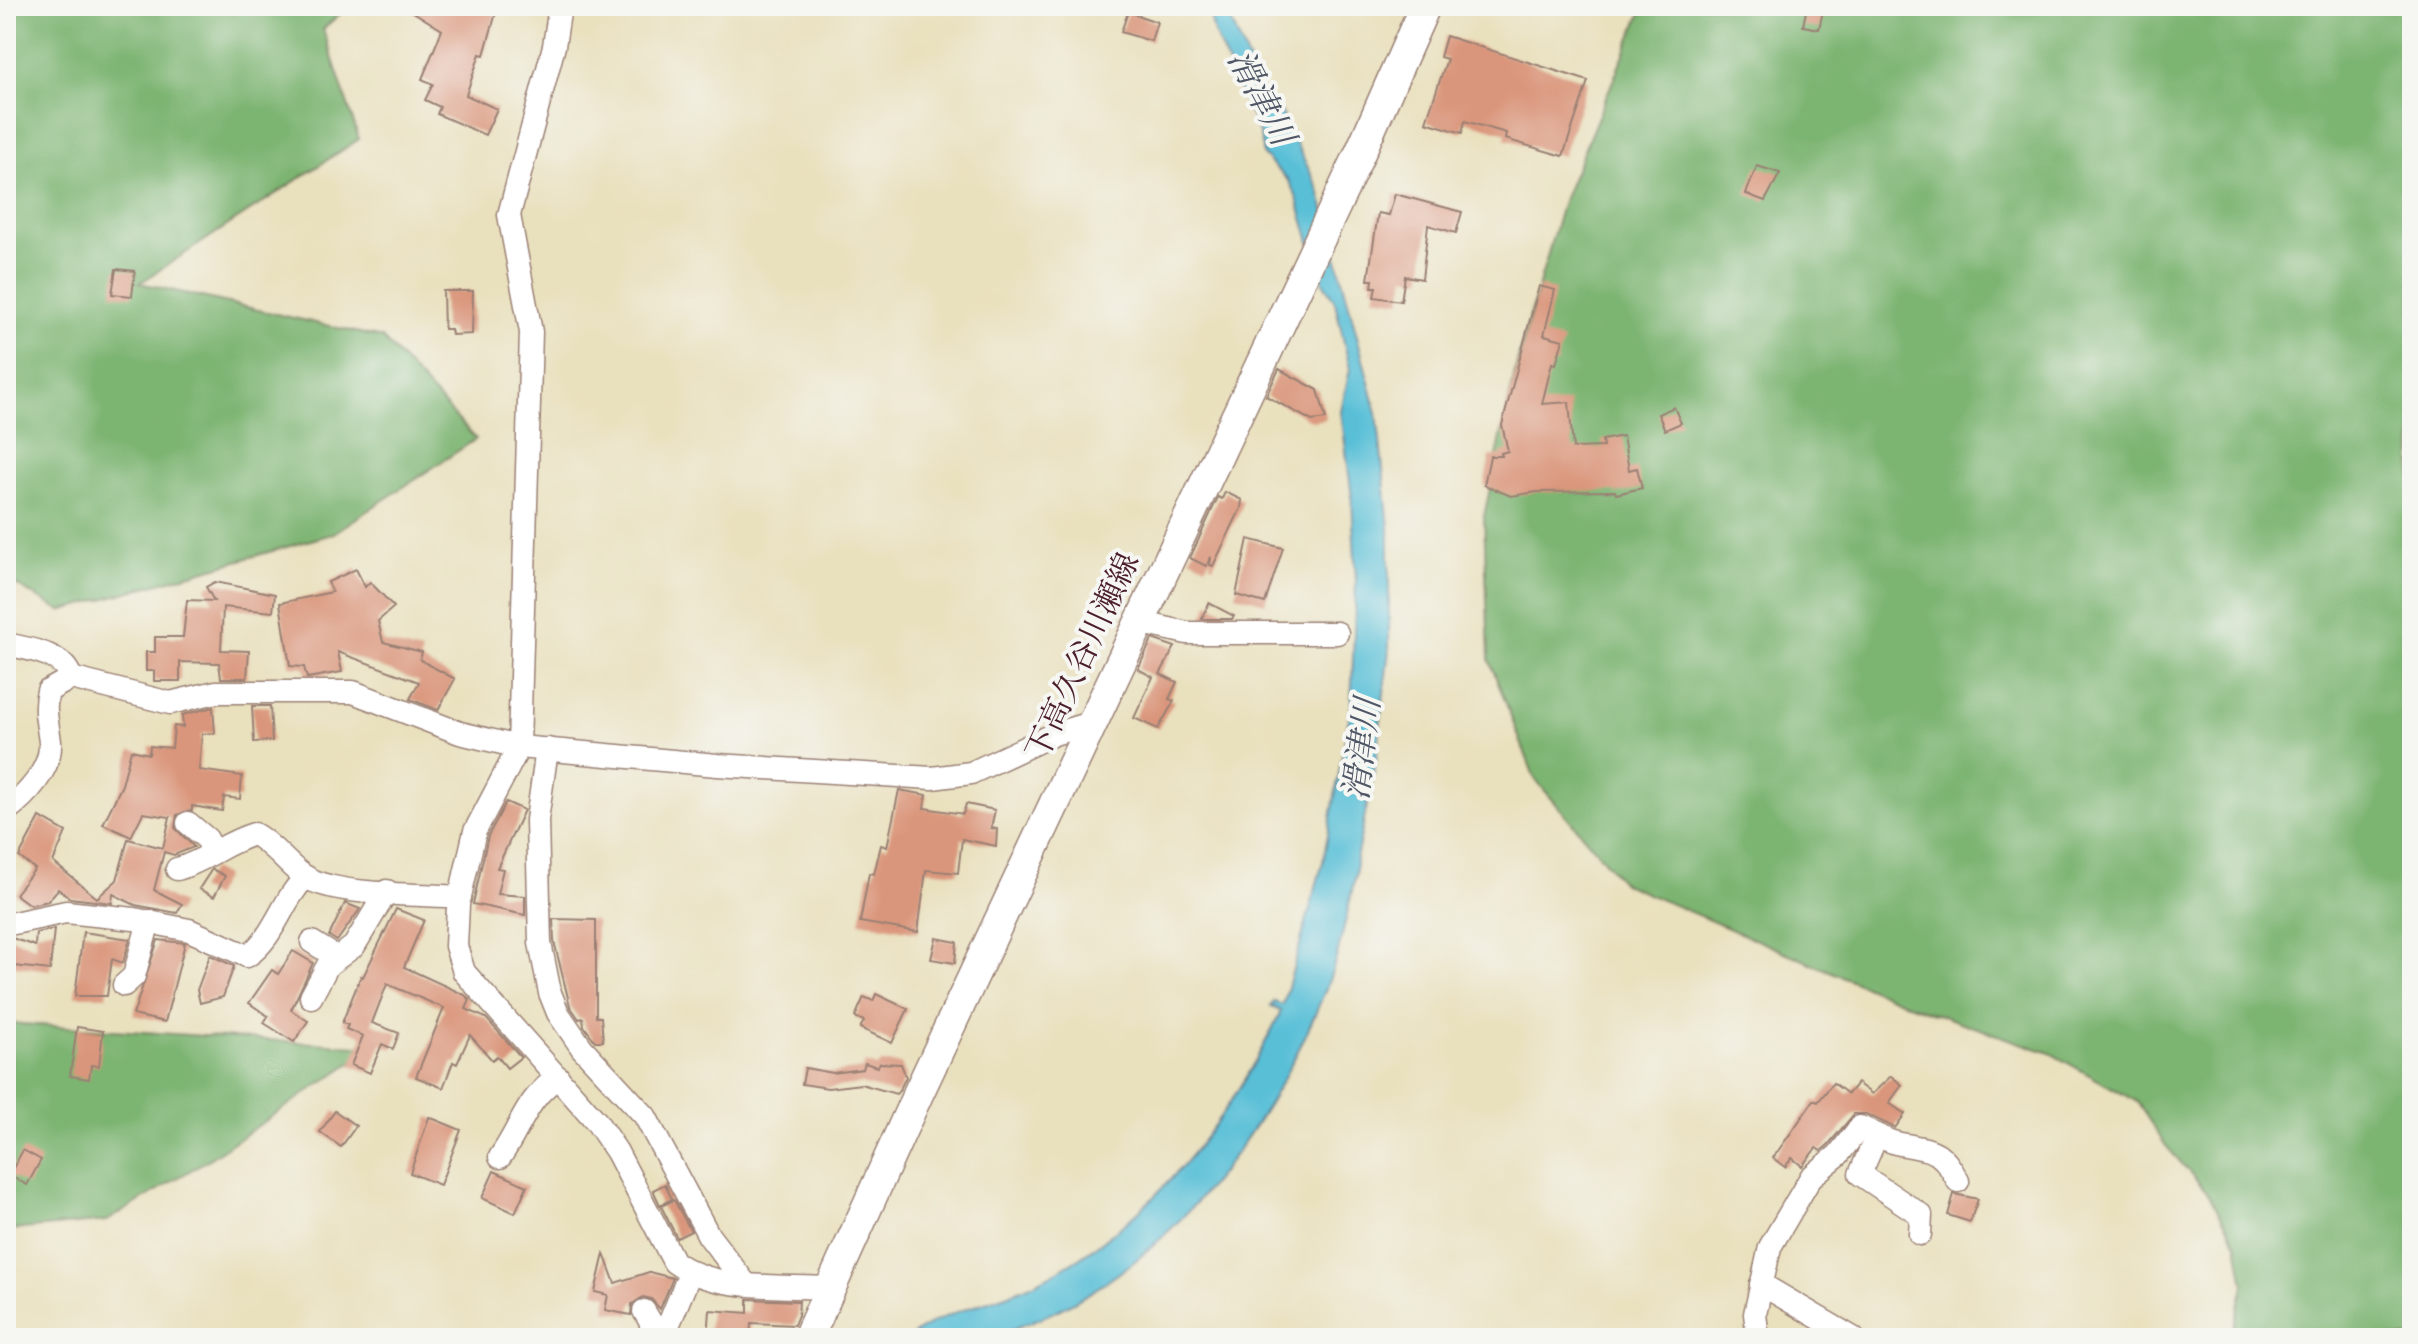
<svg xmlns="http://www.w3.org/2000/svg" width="2418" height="1344" font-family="'EB Garamond','Noto Serif JP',serif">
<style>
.forest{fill:#7cb471;stroke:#636a4e;stroke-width:2}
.water{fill:#59bfd7;stroke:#526f81;stroke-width:2}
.building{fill:#da967c}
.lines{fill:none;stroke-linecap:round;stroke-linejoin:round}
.street-casing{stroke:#9a8074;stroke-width:25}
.secondary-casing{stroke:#9a8074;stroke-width:33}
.street{stroke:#fff;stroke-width:22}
.secondary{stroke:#fff;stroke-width:30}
.labels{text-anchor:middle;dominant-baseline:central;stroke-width:8;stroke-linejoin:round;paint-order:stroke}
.street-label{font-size:32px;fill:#4a1f2b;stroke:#f6f6f2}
.water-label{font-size:34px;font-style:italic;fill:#4f5767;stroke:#f6f6f2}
</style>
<rect width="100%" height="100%" fill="#f6f6f2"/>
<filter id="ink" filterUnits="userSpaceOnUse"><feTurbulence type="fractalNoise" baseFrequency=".0125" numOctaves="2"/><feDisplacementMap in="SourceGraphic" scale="16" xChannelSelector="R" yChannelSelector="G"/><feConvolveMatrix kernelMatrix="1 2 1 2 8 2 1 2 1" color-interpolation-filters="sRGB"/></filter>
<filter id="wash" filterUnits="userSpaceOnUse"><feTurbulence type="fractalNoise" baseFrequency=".006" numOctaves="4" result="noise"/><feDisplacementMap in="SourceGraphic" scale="32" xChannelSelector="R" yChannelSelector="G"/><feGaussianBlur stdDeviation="1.8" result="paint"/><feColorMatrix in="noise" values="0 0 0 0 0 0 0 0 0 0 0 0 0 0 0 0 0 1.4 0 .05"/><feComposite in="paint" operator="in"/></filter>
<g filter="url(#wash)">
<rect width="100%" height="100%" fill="#e9e0bd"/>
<g class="forest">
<polygon points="6,6 349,6 323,29 359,139 140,283 382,338 476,439 332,534 61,611 6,579"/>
<polygon points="1644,6 2412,6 2412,1338 2231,1338 2244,1285 2237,1244 2208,1193 2166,1146 2137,1102 2050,1053 1905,1003 1624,884 1535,779 1489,659 1484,516 1519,354 1564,198"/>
<polygon points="6,1023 374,1047 209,1159 107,1221 11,1230 6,1222"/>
</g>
<path class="water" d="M1214 6H1225L1259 86 1278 107 1319 190 1377 413 1389 527V649L1376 761 1356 859V873C1347 912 1340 953 1325 991 1270 1126 1170 1269 1028 1323 1016 1327 1002 1335 989 1338 964 1343 934 1338 909 1338 945 1309 996 1303 1037 1282 1149 1226 1228 1123 1281 1011L1271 1006 1274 1002 1283 1005 1323 862 1351 708 1356 582 1352 498 1341 411 1350 369 1335 302 1321 278 1297 198 1289 181 1263 155 1260 135 1214 33 1210 15Z"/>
<g id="blocks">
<g class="building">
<polygon points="404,6 473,6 496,13 484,55 480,54 466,95 497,109 485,135 437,114 440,107 425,100 433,84 422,79 442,30"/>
<polygon points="1807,6 1824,6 1819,29 1803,26"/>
<polygon points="1128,12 1157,22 1151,41 1121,32"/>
<polygon points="1446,36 1588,81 1563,156 1505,139 1506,133 1465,121 1462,133 1426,122 1447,59 1440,57"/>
<polygon points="1757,166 1780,173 1765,201 1746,194"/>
<polygon points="1395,194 1462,212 1456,233 1428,225 1422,279 1405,276 1401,301 1374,297 1376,287 1372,287 1373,280 1368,280 1378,213 1389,215"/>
<polygon points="116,269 135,271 132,296 112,294"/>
<polygon points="1539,286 1555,290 1544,335 1563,340 1556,364 1552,363 1542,404 1569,402 1573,448 1603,447 1602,440 1623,436 1629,470 1637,468 1642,488 1616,494 1615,491 1537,492 1511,496 1484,485 1490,456 1502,456 1501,453 1508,451 1502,425"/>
<polygon points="443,291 473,291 472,334 452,335 451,329 444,329"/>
<polygon points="1279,369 1318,390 1326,419 1312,421 1266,396"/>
<polygon points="1674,407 1681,423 1665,430 1658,414"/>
<polygon points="1225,492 1242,500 1241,508 1213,566 1210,565 1211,557 1206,566 1190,558 1218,497 1222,499"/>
<polygon points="1248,539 1283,548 1265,603 1236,595"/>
<polygon points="356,569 365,587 370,582 394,607 378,621 383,642 422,652 420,660 455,679 438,710 410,699 419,682 338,652 342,672 307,678 304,667 290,666 280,603 332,592 328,582"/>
<polygon points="215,582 275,594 273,612 223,607 221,650 249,651 247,678 221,678 219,663 180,662 180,681 154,681 154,671 146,671 146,652 155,652 155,637 183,637 187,600 214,601 206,587"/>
<polygon points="1209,603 1234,616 1232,619 1202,619"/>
<polygon points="1152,639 1175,647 1160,674 1177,682 1169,699 1174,701 1158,729 1134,718 1153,677 1138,669"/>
<polygon points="252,706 270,706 272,741 254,742"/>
<polygon points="213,707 215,733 202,734 199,770 242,776 240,799 224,797 222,811 192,806 192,810 177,815 175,828 194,847 174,855 164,852 154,890 182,904 177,913 135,905 113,894 112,903 70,898 58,889 48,901 30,905 15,894 35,869 19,857 40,817 66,832 53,862 97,898 117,880 128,839 163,848 170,817 143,813 131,837 103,824 122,785 131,750 149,754 150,746 172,748 174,726 183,727 182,715"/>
<polygon points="899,790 927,795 924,808 963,814 966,804 995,810 991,828 997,829 996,846 962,839 958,873 926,870 918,932 860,922 869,873 874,874 881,845 887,847"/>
<polygon points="506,802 524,810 497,868 503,869 497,894 525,896 525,915 473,904 488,836"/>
<polygon points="212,869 225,876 214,897 199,889"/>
<polygon points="345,903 360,909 337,941 329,936"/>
<polygon points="396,909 424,920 404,967 465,995 470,1000 466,1009 486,1018 521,1057 507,1068 497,1056 492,1060 470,1035 457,1064 453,1062 443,1088 416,1077 444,1008 387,984 372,1023 399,1033 393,1049 382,1044 370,1073 351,1065 363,1036 346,1029 348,1025 342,1023 361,976 363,977"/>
<polygon points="553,919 596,920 596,1017 601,1017 603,1041 595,1041 584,1026 583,1018 579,1019 570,1006 554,941"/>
<polygon points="54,929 50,970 6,965 6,936 35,946 36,933"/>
<polygon points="83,932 130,939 123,963 112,959 107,996 75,996"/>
<polygon points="936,938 957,942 955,963 931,959"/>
<polygon points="158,940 185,943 165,1022 133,1015"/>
<polygon points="293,951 313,963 291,1010 308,1021 294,1042 264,1023 268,1016 249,1003 272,970 278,974"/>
<polygon points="210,955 234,966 223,997 200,1003 197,990"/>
<polygon points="876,994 908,1009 892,1043 860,1028 864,1021 855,1017 864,997 873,1001"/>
<polygon points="77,1027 103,1031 99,1066 91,1065 89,1079 70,1076"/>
<polygon points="865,1063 877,1067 880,1063 901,1064 906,1077 899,1091 896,1094 861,1084 828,1088 802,1084 805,1068 833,1073 863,1069"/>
<polygon points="1891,1076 1902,1085 1889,1103 1905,1114 1895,1128 1866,1114 1854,1114 1828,1145 1821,1151 1816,1148 1802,1166 1792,1158 1785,1167 1773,1158 1814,1100 1818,1102 1833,1083 1848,1094 1857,1083 1872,1094"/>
<polygon points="335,1111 356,1126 341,1147 320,1132"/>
<polygon points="429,1117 461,1130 440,1185 410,1173"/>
<polygon points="23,1150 41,1160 27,1185 9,1175"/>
<polygon points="494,1171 527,1186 515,1213 482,1198"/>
<polygon points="665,1184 672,1199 660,1205 653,1190"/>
<polygon points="1954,1194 1978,1199 1970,1222 1948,1215"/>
<polygon points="674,1200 691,1231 677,1238 661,1206"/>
<polygon points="604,1254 615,1283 649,1272 673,1278 660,1309 651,1299 643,1297 632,1304 631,1315 605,1310 608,1295 595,1292"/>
<polygon points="748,1299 799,1301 798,1315 794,1325 751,1323 750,1338 708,1338 710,1310 748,1313"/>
</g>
</g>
</g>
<g filter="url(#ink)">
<use href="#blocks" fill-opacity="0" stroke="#9a8074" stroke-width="2"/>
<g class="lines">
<defs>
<g id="street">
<path d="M560 6 554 46 509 215 531 332 519 747 475 831 458 905 456 946 464 972 596 1121 617 1152 674 1262C716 1292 780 1285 829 1288"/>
<polyline points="1138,622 1187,633 1337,633"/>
<path d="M6 644C28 649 64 653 71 678"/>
<polyline points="547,749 537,820 540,943 550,993 558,1013 582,1048 645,1116 709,1236 745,1283"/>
<path d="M6 811C26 796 52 769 50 742 48 724 43 709 48 691L71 678 170 703 216 692H353L460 733 519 747 717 765 932 778 971 773 1054 734 1090 723"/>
<polyline points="188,823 207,839 213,851"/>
<path d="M177 869C204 862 226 842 254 834 275 845 292 872 311 880 346 896 421 894 460 897"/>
<path d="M14 923 66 912 134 919 189 930 247 956C275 938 282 899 306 877"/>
<polyline points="312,942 336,957"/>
<polyline points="124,985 134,976 149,921"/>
<polyline points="311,997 328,965 354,946 387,891"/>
<polyline points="1877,1135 1860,1174 1921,1215 1920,1234"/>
<path d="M500 1157C522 1126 525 1100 558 1077"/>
<polyline points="1761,1284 1853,1338"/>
<polyline points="644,1311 650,1321 654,1338"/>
<polyline points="663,1338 690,1273"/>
<path d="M1758 1338 1755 1314 1770 1247 1811 1177 1838 1155 1860 1127C1872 1132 1884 1140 1896 1143 1931 1151 1939 1145 1958 1181"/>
</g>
<polyline id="secondary" points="808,1338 917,1096 1356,162 1425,6"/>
</defs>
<use href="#street" class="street-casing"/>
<use href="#secondary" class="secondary-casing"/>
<use href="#street" class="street"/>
<use href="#secondary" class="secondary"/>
</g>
</g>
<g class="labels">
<g class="street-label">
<text transform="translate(1082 656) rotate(-65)">下高久谷川瀬線</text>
</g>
<g class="water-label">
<text transform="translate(1262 97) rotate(62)">滑津川</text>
<text transform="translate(1361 749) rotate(-83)">滑津川</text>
</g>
</g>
<rect width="2418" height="1344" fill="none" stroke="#f6f6f2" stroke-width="32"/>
</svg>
